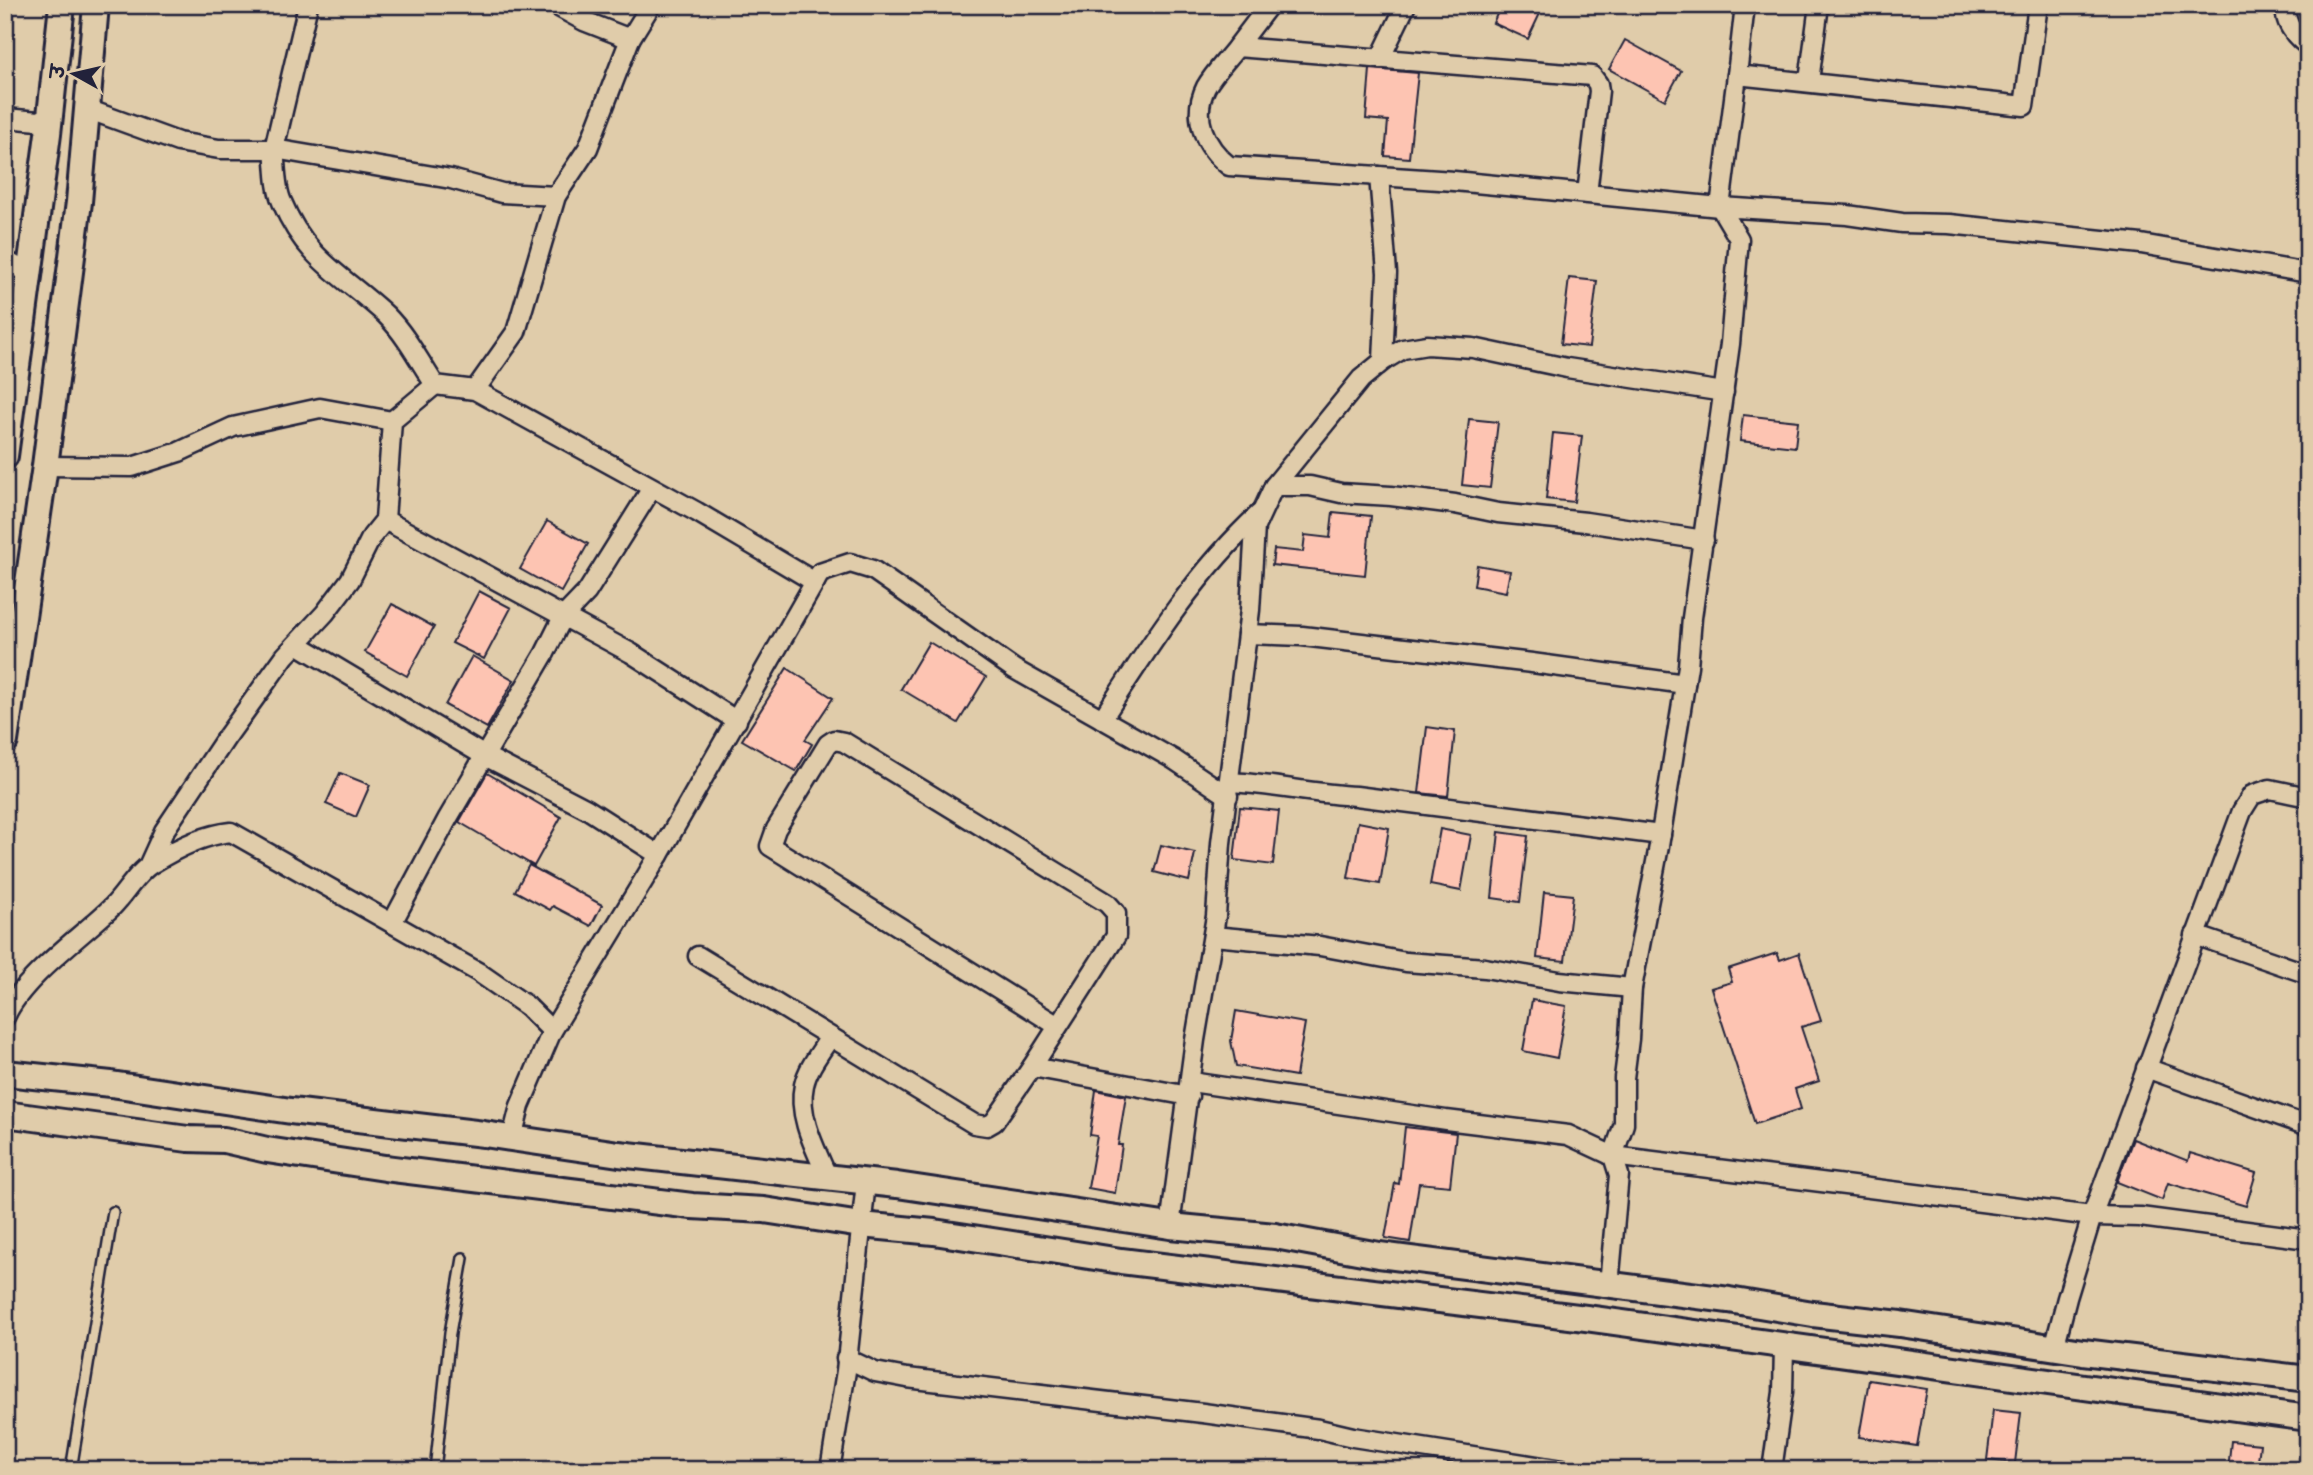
<svg xmlns="http://www.w3.org/2000/svg" width="2313" height="1475" font-family="'Shantell Sans','Playpen Sans Deva',sans-serif">
<style>
.building{fill:#fdc4b2;stroke:#22223b;stroke-width:2}
.lines{fill:none;stroke-linecap:round;stroke-linejoin:round}
.lane-casing{stroke:#22223b;stroke-width:14}
.street-casing{stroke:#22223b;stroke-width:23}
.secondary-casing{stroke:#22223b;stroke-width:30}
.lane{stroke:#e0ccaa;stroke-width:9}
.street{stroke:#e0ccaa;stroke-width:18}
.secondary{stroke:#e0ccaa;stroke-width:24}
</style>
<rect width="100%" height="100%" fill="#e0ccaa"/>
<filter id="ink" filterUnits="userSpaceOnUse"><feTurbulence type="fractalNoise" baseFrequency=".0143" numOctaves="2"/><feDisplacementMap in="SourceGraphic" scale="14" xChannelSelector="R" yChannelSelector="G"/><feConvolveMatrix kernelMatrix="1 2 1 2 8 2 1 2 1" color-interpolation-filters="sRGB"/></filter>
<g filter="url(#ink)">
<g class="building">
<polygon points="1501,5 1544,5 1528,39 1493,23"/>
<polygon points="1625,40 1681,71 1665,100 1609,69"/>
<polygon points="1370,69 1418,73 1409,158 1385,156 1388,121 1366,119"/>
<polygon points="1569,278 1597,281 1589,347 1561,344"/>
<polygon points="1743,415 1798,421 1795,447 1740,441"/>
<polygon points="1469,419 1498,422 1490,488 1462,485"/>
<polygon points="1553,433 1582,436 1574,502 1546,499"/>
<polygon points="1333,512 1371,516 1365,575 1272,565 1274,549 1303,552 1305,535 1330,538"/>
<polygon points="547,521 588,544 561,592 520,569"/>
<polygon points="1477,565 1510,571 1506,592 1474,586"/>
<polygon points="479,591 511,608 484,659 452,643"/>
<polygon points="392,604 434,627 407,676 365,652"/>
<polygon points="929,642 986,677 958,723 901,689"/>
<polygon points="472,656 514,680 487,728 445,705"/>
<polygon points="787,668 833,698 805,740 812,744 796,771 742,740"/>
<polygon points="1427,727 1455,731 1448,796 1419,793"/>
<polygon points="340,773 370,785 356,817 326,804"/>
<polygon points="487,773 561,817 534,866 459,822"/>
<polygon points="1240,807 1279,811 1273,865 1234,860"/>
<polygon points="1358,822 1389,828 1380,884 1348,878"/>
<polygon points="1440,829 1471,835 1461,891 1430,885"/>
<polygon points="1499,832 1528,836 1520,902 1492,898"/>
<polygon points="1161,845 1195,853 1189,881 1154,872"/>
<polygon points="529,865 602,905 591,926 553,906 550,910 515,891"/>
<polygon points="1544,892 1573,895 1565,961 1537,958"/>
<polygon points="1777,953 1780,960 1799,953 1821,1021 1801,1027 1819,1081 1795,1089 1801,1109 1755,1124 1711,988 1732,982 1728,969"/>
<polygon points="1532,1000 1566,1006 1557,1058 1523,1051"/>
<polygon points="1236,1011 1305,1023 1296,1076 1236,1066 1231,1041"/>
<polygon points="1096,1090 1126,1096 1118,1145 1122,1145 1115,1193 1088,1188 1097,1136 1090,1135"/>
<polygon points="1405,1127 1456,1133 1450,1186 1419,1183 1410,1242 1385,1238 1395,1183 1399,1184"/>
<polygon points="2133,1139 2188,1161 2190,1153 2256,1173 2246,1206 2168,1183 2162,1200 2117,1182"/>
<polygon points="1869,1380 1927,1389 1917,1446 1859,1437"/>
<polygon points="1993,1410 2021,1413 2015,1463 1987,1460"/>
<polygon points="2231,1441 2260,1444 2257,1470 2228,1470"/>
</g>
<g class="lines">
<defs>
<g id="lane">
<polyline points="71,1470 113,1212"/>
<polyline points="435,1470 450,1333 463,1258"/>
</g>
<g id="street">
<polyline points="555,5 584,21 630,39 651,5"/>
<path d="M2286 5C2283 22 2295 36 2308 46"/>
<polyline points="1237,47 1269,5"/>
<polyline points="1380,59 1406,5"/>
<polyline points="1737,75 1745,5"/>
<polyline points="1809,81 1819,5"/>
<polyline points="87,109 178,142 219,149 274,149 308,5"/>
<polyline points="5,118 50,122"/>
<polyline points="1379,176 1387,273 1383,361"/>
<path d="M1587 194 1599 91 1598 84 1592 76 1237 47C1227 60 1214 73 1206 87 1191 117 1205 147 1229 166L1454 181 1720 207 1737 75 2024 106 2038 5"/>
<path d="M556 196 502 193 451 179 274 149C276 166 275 187 282 202 306 260 344 276 386 315 406 335 420 362 435 385L475 390 697 512 815 582"/>
<polyline points="5,260 30,274"/>
<polyline points="475,390 516,332 556,196 588,148 630,39"/>
<polyline points="45,466 132,467 179,452 233,427 320,408 392,421"/>
<polyline points="1274,486 1310,486 1341,493 1391,496 1455,504 1498,513 1586,522 1704,540"/>
<polyline points="385,520 631,653 737,721"/>
<polyline points="1247,634 1302,636 1532,663 1685,684"/>
<polyline points="297,644 483,755 587,809 659,855"/>
<path d="M1102 719C1148 648 1196 572 1259 514"/>
<path d="M1230 782C1272 784 1313 794 1356 796L1661 835"/>
<polyline points="149,864 164,831 226,738 285,656 325,613 350,580 372,536 385,520 392,421 435,385"/>
<polyline points="392,923 448,818 545,653 563,617 587,592 652,488"/>
<polyline points="2195,935 2308,974"/>
<polyline points="1213,936 1320,946 1406,962 1485,968 1559,981 1632,988"/>
<polyline points="698,956 974,1124 987,1126 994,1122 1032,1067 1189,1096"/>
<path d="M5 1017C23 977 81 937 113 906 126 893 137 872 153 863 177 848 203 835 231 832L478 972 527 1006 552 1031"/>
<polyline points="1032,1067 1116,936 1116,913 1107,903 844,742 834,740 828,744 776,829 770,846 1058,1026"/>
<polyline points="2146,1068 2308,1126"/>
<polyline points="1191,1082 1446,1120 1568,1135 1613,1156 2092,1216 2140,1217 2308,1239"/>
<polyline points="512,1138 520,1106 552,1031 659,855 820,573 850,563 873,570 1014,669 1173,759 1228,796"/>
<path d="M828 1178C816 1150 797 1116 804 1085 808 1067 821 1052 830 1037"/>
<polyline points="1170,1226 1195,1040 1216,916 1221,843 1250,610 1255,527 1274,486 1361,379 1383,361 1403,349 1427,345 1473,348 1567,368 1724,392"/>
<polyline points="1609,1285 1619,1175 1613,1156 1624,1124 1624,1078 1629,1039 1632,988 1659,846 1688,666 1692,618 1730,344 1739,239 1720,207 1847,215 1902,223 1949,224 2141,244 2308,273"/>
<polyline points="2054,1348 2067,1298 2092,1216 2242,811 2252,795 2270,789 2308,797"/>
<polyline points="846,1358 875,1372 907,1378 1203,1413 1319,1429 1353,1437 1562,1470"/>
<polyline points="830,1470 846,1371 866,1182"/>
<polyline points="1772,1470 1783,1392 1784,1346"/>
</g>
<g id="secondary">
<polyline points="5,456 48,134 62,5"/>
<polyline points="5,741 45,466 79,202 96,5"/>
<polyline points="5,1073 111,1084 291,1111 484,1134 619,1154 897,1185 1170,1226 1275,1236 1379,1255 1729,1300 1813,1314 1900,1324 2083,1352 2308,1379"/>
<polyline points="5,1114 188,1139 224,1140 267,1150 385,1168 692,1206 764,1210 861,1225 934,1232 1121,1261 1586,1318 2308,1418"/>
</g>
</defs>
<use href="#lane" class="lane-casing"/>
<use href="#street" class="street-casing"/>
<use href="#secondary" class="secondary-casing"/>
<use href="#lane" class="lane"/>
<use href="#street" class="street"/>
<use href="#secondary" class="secondary"/>
</g>
</g>
<rect width="2313" height="1475" fill="none" stroke="#e0ccaa" stroke-width="28"/>
<rect x="14" y="14" width="2285" height="1447" fill="none" stroke="#22223b" stroke-width="2.5" filter="url(#ink)"/>
<g transform="translate(74 74) rotate(278)" stroke="#e0ccaa" stroke-width="5" paint-order="stroke">
<path d="M0-5L12 26L0 18L-12 26Z" fill="#22223b"/>
<text y="-10" font-size="19" font-weight="bold" text-anchor="middle" fill="#22223b">उ</text>
</g>
</svg>
